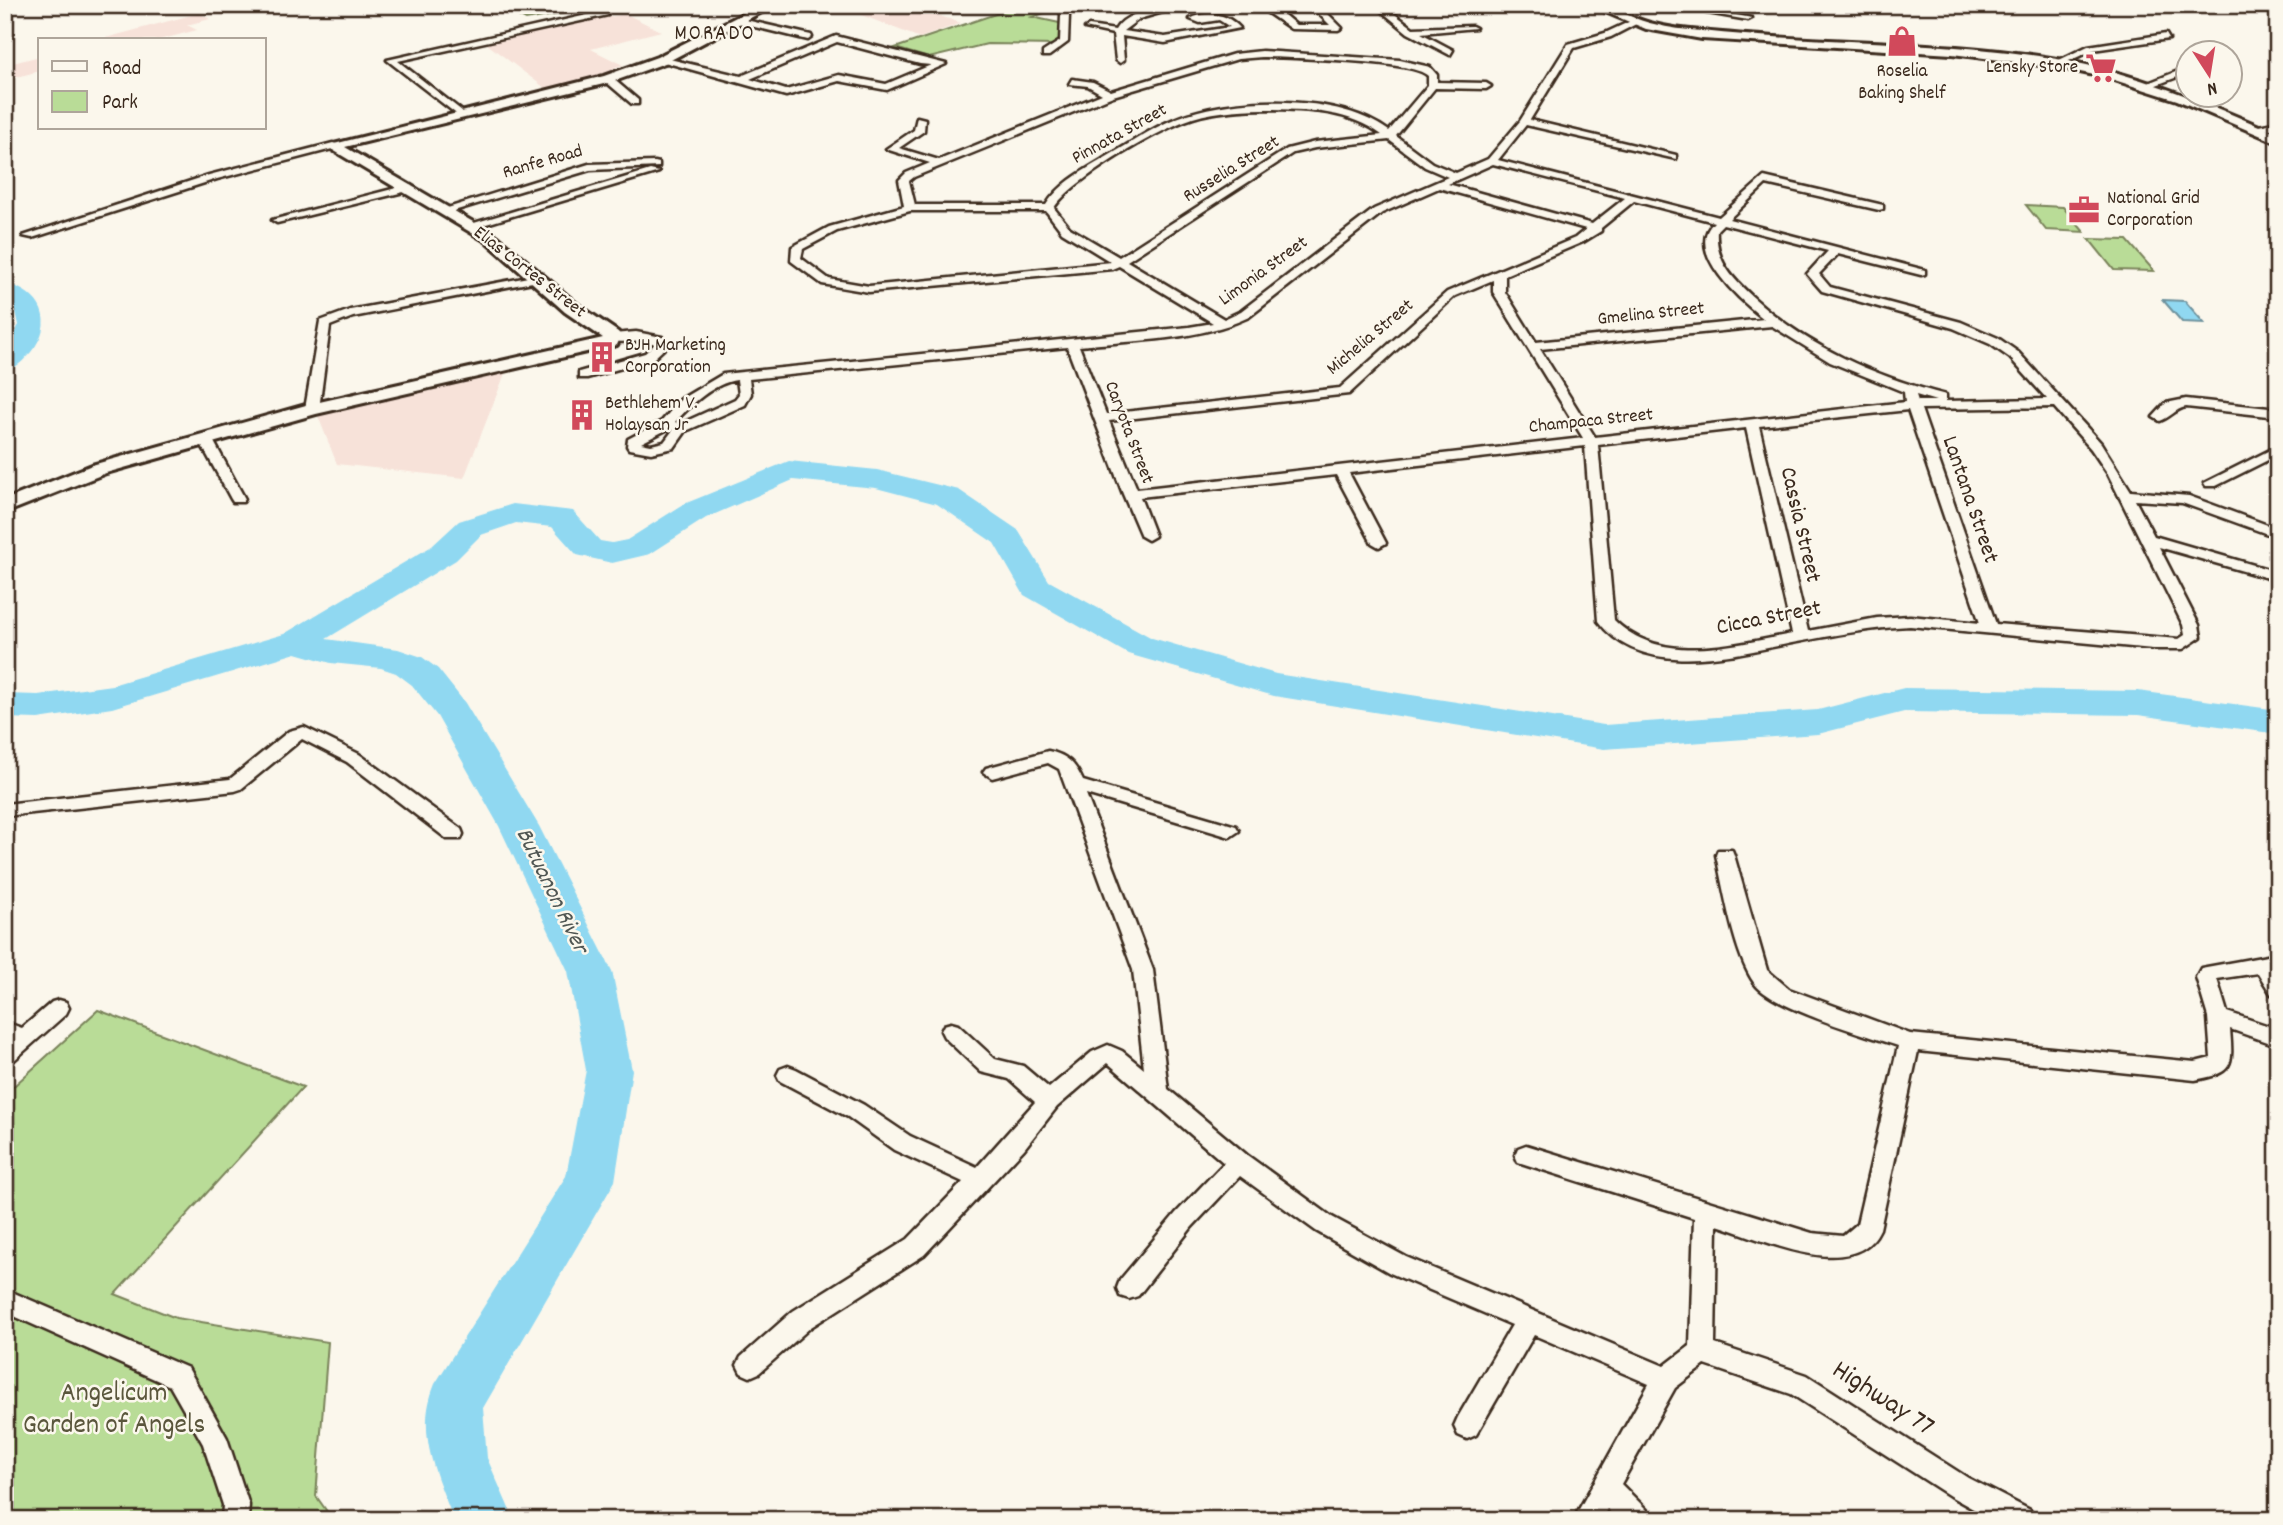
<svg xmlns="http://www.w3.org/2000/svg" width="2283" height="1525" font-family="Dekko,sans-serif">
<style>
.built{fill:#f7e2d9}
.green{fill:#b9dc97;stroke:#7a835a;stroke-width:2}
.water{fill:#90d8f1;stroke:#6e929d;stroke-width:2}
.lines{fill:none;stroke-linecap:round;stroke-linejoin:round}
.river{fill:#90d8f1;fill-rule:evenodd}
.street-casing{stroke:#3b2a1e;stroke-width:5}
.secondary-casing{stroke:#3b2a1e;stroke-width:6}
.street{fill:#fbf7ec;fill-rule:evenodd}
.secondary{fill:#fbf7ec;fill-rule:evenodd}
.labels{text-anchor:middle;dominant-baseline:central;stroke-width:5;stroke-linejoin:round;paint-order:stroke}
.far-poi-label{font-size:19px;fill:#3b2a1e;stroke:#fbf7ec;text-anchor:start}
.far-street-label{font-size:19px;fill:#3b2a1e;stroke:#fbf7ec}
.far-neighbourhood-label{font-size:21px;letter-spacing:2px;fill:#3b2a1e;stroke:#fbf7ec}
.street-label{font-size:23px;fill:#3b2a1e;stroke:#fbf7ec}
.water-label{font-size:24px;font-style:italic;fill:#505653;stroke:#fbf7ec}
.near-park-label{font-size:28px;fill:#5a563c;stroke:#fbf7ec}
.near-street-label{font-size:28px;fill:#3b2a1e;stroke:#fbf7ec}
</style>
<rect width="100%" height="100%" fill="#fbf7ec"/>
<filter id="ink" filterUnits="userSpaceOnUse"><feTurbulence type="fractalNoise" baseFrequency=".0143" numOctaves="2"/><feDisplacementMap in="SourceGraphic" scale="14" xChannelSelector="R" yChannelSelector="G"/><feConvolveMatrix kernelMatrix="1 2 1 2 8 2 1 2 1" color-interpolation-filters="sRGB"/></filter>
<g filter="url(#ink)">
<g class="built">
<polygon points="855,5 969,5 937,15 961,23 920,38 859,14"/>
<polygon points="199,13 210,19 187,25 197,30 159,40 98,40"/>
<polygon points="626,14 661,31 591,49 623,65 613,68 623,72 549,91 483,41"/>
<polygon points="40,56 40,71 5,80 5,65"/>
<polygon points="506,371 464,478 337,464 316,411"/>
</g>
<g class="green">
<polygon points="504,5 602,5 603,6 526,20 499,6"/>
<polygon points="1019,6 1050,11 1032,17 1064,24 1057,45 987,44 929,58 895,48"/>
<polygon points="2026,205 2063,207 2084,232 2046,230"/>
<polygon points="2089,239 2127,240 2154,271 2114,270"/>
<polygon points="98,1010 303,1087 115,1294 176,1318 328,1342 316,1496 333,1520 5,1520 5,1094"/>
</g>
<polygon class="water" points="2163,300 2185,301 2204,323 2182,322"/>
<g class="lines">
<g class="river">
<path d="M5 283C42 293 56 322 31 352 23 361 17 368 5 371V348L19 325 16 312 5 303Z"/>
<path d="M789 461 877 470 959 490 1018 530 1049 581 1152 638 1276 674 1604 725 1818 710 1904 688 2138 691 2278 710V734L2138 715 1904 712 1818 734 1604 749 1274 696 1128 654 1024 595 994 543 937 504 876 488 793 480 706 518 650 554 612 563 577 555 552 527 516 523 481 535 456 560 326 639 398 649 422 657 438 669 465 703 539 826 612 971 632 1070 615 1181 483 1408 487 1458 514 1520H454C436 1475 415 1432 435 1384L566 1176 586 1070 568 971 499 826 437 716 412 685 396 673 381 668 331 663 296 653 112 708 38 719 5 718V694L38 695 112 685 284 634 432 546 459 521 513 504 573 511 600 541 612 543 627 540 684 504Z"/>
</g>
<defs>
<g id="street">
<polygon points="1058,5 1066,5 1069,15 1068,42 1049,56 1043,56 1043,52 1060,41 1061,15"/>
<path d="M1174 5H1187L1139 19 1123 31 1165 37 1230 27 1219 20 1200 23 1190 19C1207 10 1227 13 1240 28L1165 43 1122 36 1124 60 1120 63 1116 60 1113 34 1085 28 1089 26 1115 30C1126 11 1155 10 1174 5Z"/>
<polygon points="1256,5 1277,9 1296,25 1330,25 1310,5 1319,5 1342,28 1338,30 1291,29"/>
<polygon points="1374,5 1383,5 1413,28 1472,26 1476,28 1421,33 1453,50 1450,55 1408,33"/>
<polygon points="1661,5 1682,5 1752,18 1748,20"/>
<polygon points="605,11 608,15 398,61 462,111 462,115 459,116 387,60"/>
<polygon points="737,18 811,35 812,37 808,40 734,22"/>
<path d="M1633 20 1640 22 1611 37 1574 48 1530 120 1676 155V159L1526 125 1498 160 1719 217 1764 177 1883 205V209L1879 210 1766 184 1729 219 1925 270V274L1921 275 1838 254 1819 274 1830 287 1961 322 1998 338 2018 352 2101 443 2131 491 2189 496 2273 527 2278 526V535L2273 536 2182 503 2135 500 2154 536 2278 572V581L2159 547 2199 625 2201 637 2183 649H2153L1910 626C1872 628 1835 635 1797 642 1736 654 1643 681 1598 621L1585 446 1349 473 1386 543 1379 547 1372 543 1336 475 1140 497 1155 536 1148 540 1141 536 1123 494 1067 347 749 379 751 394 745 405 686 431 674 448 651 453 629 449 627 446 628 439 662 421 681 399 723 374 1189 327 1213 323 1119 266 1112 269 869 292 822 284 791 261 792 247 829 227 904 206 899 180 906 173 930 163 886 149 914 130 917 117 925 119 924 131 899 148 939 160 1102 94 1088 86 1069 84 1072 79 1093 82 1111 91 1234 54 1262 51 1400 60 1430 67 1437 75V82L1486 83 1491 86 1486 89 1435 88 1396 136 1432 163 1456 173 1488 159 1520 121 1568 44 1605 33ZM1262 57C1290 58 1413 60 1428 76V85L1389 131C1340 95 1245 96 1188 114 1159 123 1134 141 1108 156 1085 170 1061 182 1046 205H915L909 181 914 177 1113 96 1238 59ZM1274 109C1312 110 1349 111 1382 135L1315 142 1287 149 1119 257 1070 228 1054 208C1073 179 1159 129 1193 118 1219 110 1247 109 1274 109ZM1389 140 1425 167 1448 177 1374 209 1241 311 1224 319 1127 261 1293 153 1315 148ZM1493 164 1625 198 1592 224 1448 184ZM1439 188 1586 229 1575 238 1447 292 1340 388 1106 414 1079 346C1135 340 1198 341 1249 317L1382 213ZM1634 201 1714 222C1683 251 1742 302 1764 319L1536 342 1505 292V275L1583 242 1601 231V228ZM910 211H1046L1062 232 1111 262 869 286 829 279 801 258 803 249 837 231ZM1723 224 1828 251 1807 274 1822 291 1953 328 1990 344 2010 358 2047 399 1946 401V395C1875 376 1809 348 1754 298 1732 278 1715 261 1717 230ZM1493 280V292L1583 438 1137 489 1109 421 1349 394 1455 296ZM1772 326 1830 362 1904 392 1905 402 1595 437 1540 349ZM737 380 739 394 735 399 680 424 675 422C691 405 713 383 737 380ZM1916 395 1936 401H1918ZM2054 407 2091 449 2108 474 2183 625 2185 635 2179 639 1996 624 1921 409ZM1908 410 1980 623 1910 616 1877 618 1808 631 1759 426ZM1746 428 1792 634C1735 644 1661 667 1614 620L1598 445ZM668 429 673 430 664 442 651 445 641 443Z"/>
<polygon points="2166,34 2169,39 2093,50 2060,65 2053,63 2088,46"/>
<path d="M836 36 946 64 887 90 839 81 786 96 657 60 661 57 741 76ZM837 42 920 64 931 65 886 84 839 75 786 90 750 79Z"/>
<polygon points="2188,67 2188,73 2151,87 2143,85"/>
<polygon points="605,77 611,77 638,100 638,104 632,104 605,81"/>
<polygon points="2278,122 2278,128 2254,131 2249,128"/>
<polygon points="333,143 336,144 336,148 217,179 32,238 23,236 209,175"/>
<polygon points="655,162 659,163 659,167 590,170 447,213 438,211 589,164"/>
<polygon points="650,170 659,172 473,228 464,226"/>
<polygon points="408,185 412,186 412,190 277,223 272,220"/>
<polygon points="539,275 543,276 543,280 353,317 330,326 319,409 312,413 305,409 320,321 350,310"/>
<path d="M636 332 662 337 668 345 653 359 587 378H579V372L645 353 655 344C641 338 619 346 607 338L613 334Z"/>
<path d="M2186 399 2278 409V417L2186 407C2175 409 2170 418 2160 421L2153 417 2166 403Z"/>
<polygon points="206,436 213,440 245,499 243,502 233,502 231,499 199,440"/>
<polygon points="2278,446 2278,455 2216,486 2206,486 2204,483"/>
<polygon points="304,727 359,754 461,829 463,834 461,839 447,839 347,762 302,739 241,789 235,791 5,816 5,804 230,779 289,731"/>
<path d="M1048 751C1067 755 1075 763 1083 781L1236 826 1239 831 1230 837 1086 794 1153 970 1168 1089 1247 1155 1332 1217 1406 1257 1664 1366 1690 1346 1694 1218 1518 1162 1515 1155 1518 1148 1526 1145 1812 1233 1843 1236 1857 1224 1898 1046C1866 1035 1772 1008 1755 984 1734 956 1724 890 1716 855L1718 850H1732L1734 855 1767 970 1789 989 1910 1034 2195 1062 2211 1058 2208 1017 2196 977 2201 968 2278 954V996L2271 994 2258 973 2217 979 2227 1012 2278 1029V1046L2230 1029C2233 1066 2234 1073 2195 1080L1918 1051 1880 1229C1854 1285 1760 1238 1717 1225L1715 1344 1807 1375 1968 1478 2030 1510 2033 1520H1993L1950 1496 1791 1394 1705 1365 1675 1388 1621 1484 1647 1510 1650 1520H1618L1607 1509 1601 1520H1573L1649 1384 1534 1335 1476 1435 1467 1439 1458 1435 1454 1426 1458 1417 1512 1325 1390 1273 1316 1231 1240 1176 1192 1227 1138 1296 1129 1299 1120 1296 1117 1288 1120 1280 1176 1213 1224 1163 1108 1063 1057 1107 1024 1149 924 1255 811 1327 759 1373 750 1377 741 1373 737 1365 741 1357 793 1311 908 1239 963 1182 894 1150 848 1117 780 1081 777 1075 780 1069 788 1066 796 1069 864 1105 910 1136 977 1167 1035 1102 1009 1079 981 1072 944 1037 941 1031 944 1025 951 1023 958 1025 995 1059 1023 1066 1049 1088 1092 1052 1108 1045 1122 1051 1144 1069 1133 970 1059 769 1048 763 992 778 983 772 986 768Z"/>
<polygon points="59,1000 66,1002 69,1008 66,1014 12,1062 5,1064 5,1043 8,1041 5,1039 5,1022 22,1028 52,1002"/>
<polygon points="5,1289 188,1368 227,1438 249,1505 248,1520 222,1520 223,1505 203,1444 170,1386 5,1312"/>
</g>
<g id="secondary">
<polygon points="760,5 775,5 665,63 612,82 345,147 497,236 577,304 618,332 621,336 617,345 316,414 106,473 5,513 5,500 92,465 306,405 603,338 565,312 487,242 326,146 604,76 657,57"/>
<path d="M1589 5C1613 5 1631 19 1654 24 1669 28 1686 30 1702 31 1820 44 1939 39 2057 59 2134 72 2206 103 2278 134V143L2177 100 2108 78 2057 67 1952 54 1702 39 1646 29Z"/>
</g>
</defs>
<use href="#street" class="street-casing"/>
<use href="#secondary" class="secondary-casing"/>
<use href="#street" class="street"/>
<use href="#secondary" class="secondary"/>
</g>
</g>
<defs>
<symbol id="shop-bare" viewBox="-9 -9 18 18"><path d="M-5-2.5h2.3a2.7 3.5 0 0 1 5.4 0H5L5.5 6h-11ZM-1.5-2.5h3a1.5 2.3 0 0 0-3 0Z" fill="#d1495b" stroke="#fbf7ec" stroke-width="2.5" paint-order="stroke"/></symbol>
<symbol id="supermarket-bare" viewBox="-9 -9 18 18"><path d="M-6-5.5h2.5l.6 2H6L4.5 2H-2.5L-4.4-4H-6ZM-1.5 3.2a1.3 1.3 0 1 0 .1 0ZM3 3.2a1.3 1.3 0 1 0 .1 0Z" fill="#d1495b" stroke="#fbf7ec" stroke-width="2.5" paint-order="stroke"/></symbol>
<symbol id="office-bare" viewBox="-9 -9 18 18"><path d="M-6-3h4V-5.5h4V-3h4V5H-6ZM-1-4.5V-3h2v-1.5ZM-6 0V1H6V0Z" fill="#d1495b" stroke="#fbf7ec" stroke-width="2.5" paint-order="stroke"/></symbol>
<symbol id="building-bare" viewBox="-9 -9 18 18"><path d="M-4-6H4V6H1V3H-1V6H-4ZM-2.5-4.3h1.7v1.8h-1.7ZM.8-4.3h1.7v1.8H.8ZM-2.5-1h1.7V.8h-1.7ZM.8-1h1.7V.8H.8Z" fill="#d1495b" stroke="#fbf7ec" stroke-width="2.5" paint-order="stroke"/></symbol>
</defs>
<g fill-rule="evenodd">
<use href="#shop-bare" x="1880" y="19" width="44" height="44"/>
<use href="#supermarket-bare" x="2079" y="46" width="44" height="44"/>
<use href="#office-bare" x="2062" y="188" width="44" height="44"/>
<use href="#building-bare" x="580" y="335" width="44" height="44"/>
<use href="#building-bare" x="560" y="393" width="44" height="44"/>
</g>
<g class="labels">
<g class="far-poi-label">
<text x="2078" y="68" text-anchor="end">Lensky Store</text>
<text x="1902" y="72" text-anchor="middle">Roselia<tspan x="1902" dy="22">Baking Shelf</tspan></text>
<text x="2107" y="199">National Grid<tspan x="2107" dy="22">Corporation</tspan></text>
<text x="625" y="346">BJH Marketing<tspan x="625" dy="22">Corporation</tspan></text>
<text x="605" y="404">Bethlehem V.<tspan x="605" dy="22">Holaysan Jr</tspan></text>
</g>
<g class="far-street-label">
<text transform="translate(1120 135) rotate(-29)">Pinnata Street</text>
<text transform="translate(543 163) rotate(-16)">Ranfe Road</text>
<text transform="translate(1232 170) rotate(-32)">Russelia Street</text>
<text transform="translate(1264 272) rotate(-36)">Limonia Street</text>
<text transform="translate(529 273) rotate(38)">Elias Cortes Street</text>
<text transform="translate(1651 315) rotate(-6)">Gmelina Street</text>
<text transform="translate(1371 338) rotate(-40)">Michelia Street</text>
<text transform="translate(1591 422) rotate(-6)">Champaca Street</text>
<text transform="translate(1128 433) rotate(69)">Caryota Street</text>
</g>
<g class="far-neighbourhood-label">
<text x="715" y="35">MORADO</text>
</g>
<g class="street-label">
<text transform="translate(1969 500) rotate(71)">Lantana Street</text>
<text transform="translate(1799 525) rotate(77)">Cassia Street</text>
<text transform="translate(1769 619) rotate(-11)">Cicca Street</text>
</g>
<g class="water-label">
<text transform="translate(551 891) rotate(64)">Butuanon River</text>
</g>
<g class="near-park-label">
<text x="114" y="1395">Angelicum<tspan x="114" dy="32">Garden of Angels</tspan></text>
</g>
<g class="near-street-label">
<text transform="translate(1882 1400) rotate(33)">Highway 77</text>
</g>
</g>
<rect width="2283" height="1525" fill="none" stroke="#fbf7ec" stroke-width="28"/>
<rect x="14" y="14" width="2255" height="1497" fill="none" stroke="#3b2a1e" stroke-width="2.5" filter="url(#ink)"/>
<rect x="38" y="38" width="228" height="91" fill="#fbf7ec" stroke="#aea59a" stroke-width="2"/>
<rect x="52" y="61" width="35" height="10" fill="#fbf7ec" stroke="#aea59a" stroke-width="2"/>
<text x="102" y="74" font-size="21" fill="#3b2a1e">Road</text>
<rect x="52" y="91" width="35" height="21" fill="#b9dc97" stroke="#aea59a" stroke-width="2"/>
<text x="102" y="108" font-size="21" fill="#3b2a1e">Park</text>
<g transform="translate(2209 74) rotate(168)"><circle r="33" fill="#fbf7ec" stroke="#aea59a" stroke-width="2"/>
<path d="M0-5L12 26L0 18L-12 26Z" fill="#d1495b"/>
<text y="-10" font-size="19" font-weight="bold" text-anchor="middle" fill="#3b2a1e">N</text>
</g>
</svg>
